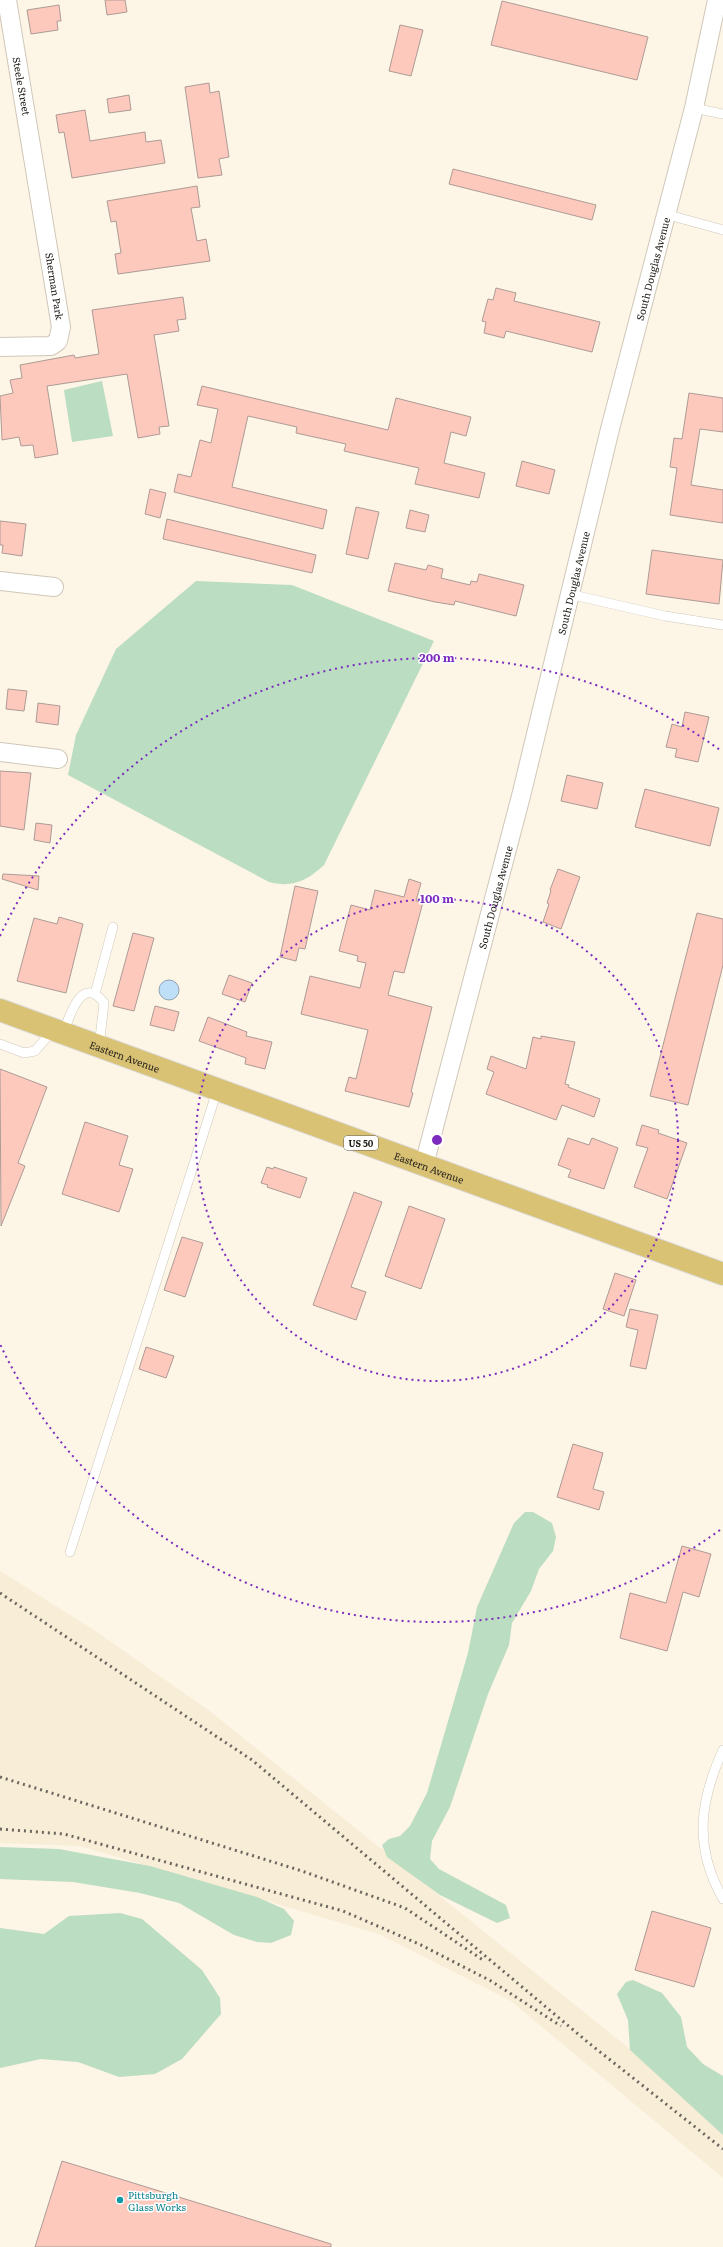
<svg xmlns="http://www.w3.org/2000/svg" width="723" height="2247" font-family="Literata,serif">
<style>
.built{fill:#f8edd6}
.green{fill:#bbddc1}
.water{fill:#bfdef8;stroke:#8fa4b4}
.building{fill:#fdc9bd;stroke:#ad9b96}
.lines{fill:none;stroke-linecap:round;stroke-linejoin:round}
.service-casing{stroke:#cfc8b9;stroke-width:10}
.minor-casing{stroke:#cfc8b9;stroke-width:20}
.primary-casing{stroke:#dbdbda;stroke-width:24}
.service{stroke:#fff;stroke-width:9}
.minor{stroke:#fff;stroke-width:18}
.primary{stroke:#dac275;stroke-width:22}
.rail{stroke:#6b665e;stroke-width:3;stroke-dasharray:2 4;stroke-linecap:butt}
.ring{fill:none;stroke:#7b2cbf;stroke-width:2;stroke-dasharray:2 4}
.culture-dot{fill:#0f9aa8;stroke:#fff;stroke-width:1.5}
.labels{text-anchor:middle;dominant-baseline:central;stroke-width:3;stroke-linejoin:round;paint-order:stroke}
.shield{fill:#fff;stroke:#62605d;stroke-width:1}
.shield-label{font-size:9px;font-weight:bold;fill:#1f1c17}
.street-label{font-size:10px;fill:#1f1c17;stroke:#fff}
.culture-label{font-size:10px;fill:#0d838f;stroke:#fff;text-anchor:start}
.centre{fill:#7b2cbf;stroke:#fff;stroke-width:2}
.ring-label{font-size:12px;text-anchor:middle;font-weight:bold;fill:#7b2cbf;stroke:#fff;stroke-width:3;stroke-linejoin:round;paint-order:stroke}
</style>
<rect width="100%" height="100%" fill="#fdf5e6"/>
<polygon class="built" points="0,1571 91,1628 211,1712 723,2124 723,2178 511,2001 379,1934 80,1846 0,1843"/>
<g class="green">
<polygon points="102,381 113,436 72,442 64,390"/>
<path d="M196 581 292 585 434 641 324 865C307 881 292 888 269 882L68 775 76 735 116 649Z"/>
<polygon points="525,1512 533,1512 552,1523 556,1537 553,1551 539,1569 531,1591 512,1623 509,1645 488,1694 450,1807 432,1841 430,1859 439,1869 506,1905 510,1918 497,1923 440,1895 387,1857 382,1845 389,1839 400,1836 410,1826 427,1793 468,1653 477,1607 514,1523"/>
<polygon points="0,1847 59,1849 150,1866 257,1897 284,1909 294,1921 291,1935 271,1943 257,1942 234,1935 179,1903 140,1893 73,1882 0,1879"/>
<polygon points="120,1913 142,1919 202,1970 220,1998 221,2014 182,2059 155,2074 119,2077 78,2062 41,2059 0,2068 0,1928 44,1934 69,1916"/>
<polygon points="633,1980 662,1993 681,2017 687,2047 703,2064 723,2076 723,2135 630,2050 628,2020 617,1994 626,1982"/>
</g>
<circle class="water" cx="169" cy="990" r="10"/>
<g class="building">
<polygon points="105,0 125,0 127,12 107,15"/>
<polygon points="502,1 648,37 637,80 491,45"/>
<polygon points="59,5 61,21 57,21 58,30 31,34 27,10"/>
<polygon points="400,25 423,30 411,76 389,71"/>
<polygon points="209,83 210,93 219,91 229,157 219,159 222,175 198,178 185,87"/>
<polygon points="129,95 131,110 109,113 107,99"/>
<polygon points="85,110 90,141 145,132 146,142 161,140 165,163 72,178 64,132 59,133 56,115"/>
<polygon points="453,169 596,205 592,220 449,184"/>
<polygon points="197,186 200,207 191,208 197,241 206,239 210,261 118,274 115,254 121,253 116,221 111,222 107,201"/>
<polygon points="496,288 516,293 514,301 600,322 592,352 506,331 504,338 484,333 486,322 482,321 488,299 493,300"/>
<polygon points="183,297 186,319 177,320 179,331 154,335 169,426 159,427 160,434 138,438 127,374 47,386 58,454 35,458 33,445 21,446 19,437 2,440 0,396 13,393 10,380 22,378 20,365 74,355 75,358 99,354 92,310"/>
<polygon points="202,386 388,430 396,398 471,417 466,436 451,432 444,463 485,473 479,498 415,484 419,468 344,451 346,444 296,433 297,427 248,416 232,487 327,510 323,529 174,492 178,474 191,477 200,440 211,443 218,409 197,405"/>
<polygon points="689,393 723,398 723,432 700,429 691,485 723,490 723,523 670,515 677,468 670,467 674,438 682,439"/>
<polygon points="522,461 555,470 549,494 516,486"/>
<polygon points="150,489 166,493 160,518 145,514"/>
<polygon points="356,507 379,512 368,559 346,554"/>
<polygon points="410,510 429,515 425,532 406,528"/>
<polygon points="167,519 316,555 312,573 163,539"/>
<polygon points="0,521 26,524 22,556 2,553 3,545 0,545"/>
<polygon points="652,550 723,560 719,604 646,594"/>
<polygon points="395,563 426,570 428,565 443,569 441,578 470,585 471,581 477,582 479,574 524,585 516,616 455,601 454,605 435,602 388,591"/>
<polygon points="8,689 27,691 24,711 6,709"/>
<polygon points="38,703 60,706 58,725 36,722"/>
<polygon points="685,712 709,717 698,762 675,757 677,749 666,747 672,724 682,727"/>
<polygon points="0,771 31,773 24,830 0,826"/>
<polygon points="567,775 603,783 597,809 561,801"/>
<polygon points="645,789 719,808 710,846 635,827"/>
<polygon points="36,823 52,825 50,843 34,840"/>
<polygon points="558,869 580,877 561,929 543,922 549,904 547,903 551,891 550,890"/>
<polygon points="3,874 39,876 38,890 2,879"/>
<polygon points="409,879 421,883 416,901 423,902 404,973 394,971 388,995 432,1007 411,1092 413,1093 409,1107 345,1091 349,1077 356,1079 368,1030 301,1014 310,976 360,988 366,963 357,961 358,956 339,951 351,905 370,910 375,890 404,897"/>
<polygon points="295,886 318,891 305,949 299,948 296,961 280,957"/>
<polygon points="697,913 723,919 723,965 688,1105 650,1096"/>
<polygon points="59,917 83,924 66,993 17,981 34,918 57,924"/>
<polygon points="133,933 154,938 134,1011 113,1006"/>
<polygon points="229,975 252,983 245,1002 222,994"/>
<polygon points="155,1006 179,1012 174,1031 150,1025"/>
<polygon points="208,1017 247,1032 246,1036 272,1042 265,1069 245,1064 246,1058 199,1041"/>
<polygon points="541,1036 575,1042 565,1084 569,1085 568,1087 600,1099 594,1117 562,1105 556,1120 486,1094 494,1072 487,1069 491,1056 526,1069 533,1037 541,1039"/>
<polygon points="0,1069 47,1087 18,1163 25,1166 1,1226"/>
<polygon points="85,1122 128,1136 119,1165 133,1169 119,1212 62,1194"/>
<polygon points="642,1125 659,1130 658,1133 687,1143 667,1199 634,1187 648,1148 636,1145"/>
<polygon points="568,1138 589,1145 592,1138 618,1148 604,1189 568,1177 571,1170 558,1165"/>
<polygon points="267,1167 273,1169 274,1167 307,1178 300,1198 267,1187 268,1185 261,1183"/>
<polygon points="354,1192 382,1202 351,1287 366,1292 356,1320 313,1305"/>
<polygon points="409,1206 445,1219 421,1289 385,1276"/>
<polygon points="182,1237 203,1243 185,1297 164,1290"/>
<polygon points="615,1273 636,1280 624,1316 603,1309"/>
<polygon points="630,1309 658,1315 646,1369 630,1366 638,1330 626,1327"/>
<polygon points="146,1347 174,1356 166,1378 139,1369"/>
<polygon points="573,1444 603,1453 593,1489 604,1492 599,1510 557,1497"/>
<polygon points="682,1546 711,1554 699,1597 683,1592 667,1651 620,1638 630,1593 666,1603"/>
<polygon points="652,1911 711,1928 694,1987 635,1970"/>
<polygon points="62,2161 331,2244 331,2247 35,2247"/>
</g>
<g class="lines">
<defs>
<g id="service">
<polyline points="694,108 723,114"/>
<polyline points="665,214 723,230"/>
<polyline points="569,594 665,616 723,625"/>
<polyline points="95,994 113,927"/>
<path d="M63 1034C69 1017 82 973 104 1003L99 1047"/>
<polyline points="0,1044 24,1053 35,1051 53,1030"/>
<polyline points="70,1552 217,1091"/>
<path d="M723 1750C699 1802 694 1848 723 1899"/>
</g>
<g id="minor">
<polyline points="0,347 51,346 58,341 61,327 7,0"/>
<polyline points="0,581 54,587"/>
<polyline points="0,752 58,759"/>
<path id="s1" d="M424 1165 521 796 610 429 694 108 717 0"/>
</g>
<g id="primary">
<path id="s2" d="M0 1010 723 1274"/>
</g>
</defs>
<use href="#service" class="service-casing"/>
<use href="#minor" class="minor-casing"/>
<use href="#primary" class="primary-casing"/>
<use href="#service" class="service"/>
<use href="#minor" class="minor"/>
<use href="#primary" class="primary"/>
<g class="rail">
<polyline points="0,1593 252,1760 590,2044 723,2149"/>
<polyline points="0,1777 302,1871 405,1908 483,1960"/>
<polyline points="0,1829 64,1834 343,1911 419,1944 491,1981 561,2026"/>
</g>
</g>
<g class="ring">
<circle cx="437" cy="1140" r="241"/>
<path d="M720 1530A482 482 0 0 1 0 1344M0 936A482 482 0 0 1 720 750"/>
</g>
<circle class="culture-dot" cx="120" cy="2200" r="4"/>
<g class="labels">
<rect class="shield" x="344" y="1136" width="34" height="14" rx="3"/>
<g class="shield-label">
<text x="361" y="1143">US 50</text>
</g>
<g class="street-label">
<text transform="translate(22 86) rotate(80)">Steele Street</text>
<text stroke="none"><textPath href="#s1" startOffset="925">South Douglas Avenue</textPath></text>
<text transform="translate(55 286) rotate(81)">Sherman Park</text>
<text stroke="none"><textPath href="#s1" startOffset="601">South Douglas Avenue</textPath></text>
<text stroke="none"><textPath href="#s1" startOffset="277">South Douglas Avenue</textPath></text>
<text stroke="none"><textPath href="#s2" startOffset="133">Eastern Avenue</textPath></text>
<text stroke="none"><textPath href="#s2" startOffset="457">Eastern Avenue</textPath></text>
</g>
<g class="culture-label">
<text x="128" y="2194">Pittsburgh<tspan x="128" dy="12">Glass Works</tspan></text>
</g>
</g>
<circle cx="437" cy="1140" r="6" class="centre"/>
<g class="ring-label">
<text x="437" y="662">200 m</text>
<text x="437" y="903">100 m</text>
</g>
</svg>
